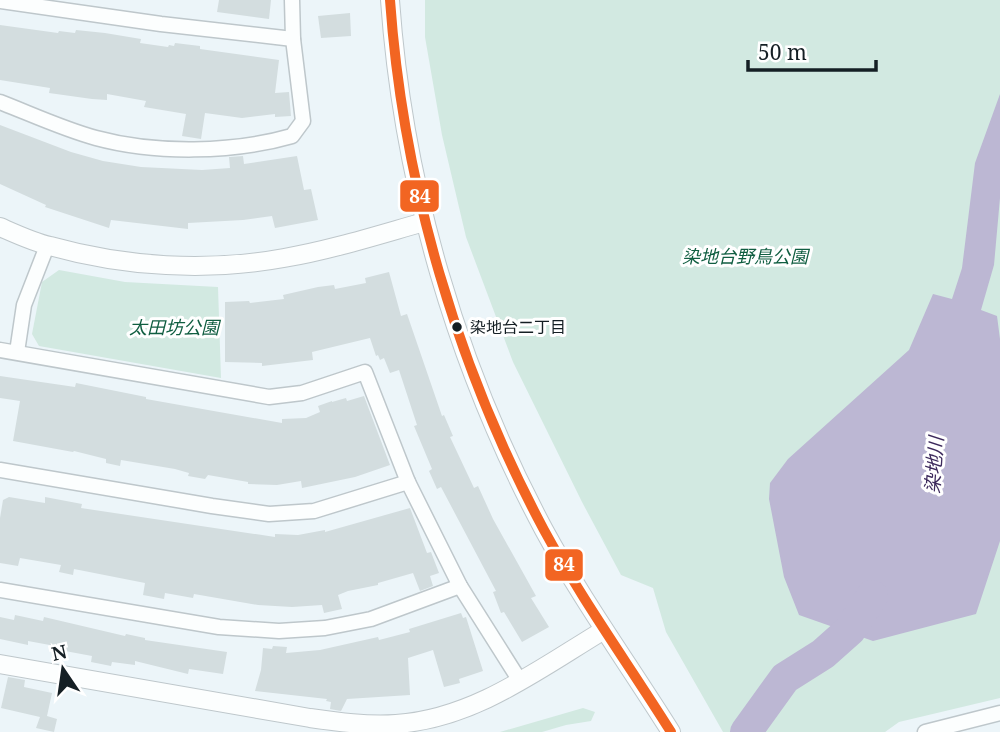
<svg xmlns="http://www.w3.org/2000/svg" width="1000" height="732" font-family="'Noto Serif','Noto Sans JP',serif">
<style>
.green{fill:#d2e9e1}
.water{fill:#bcb7d3}
.lines{fill:none;stroke-linecap:round;stroke-linejoin:round}
.river{stroke:#bcb7d3;stroke-width:32}
.building{fill:#d3dddf}
.minor-casing{stroke:#bec7cb;stroke-width:17}
.tertiary-casing{stroke:#bec7cb;stroke-width:20}
.minor{stroke:#fcfefe;stroke-width:14}
.tertiary{stroke:#fcfefe;stroke-width:18}
.bus-1-casing{stroke:#fff;stroke-width:16}
.bus-1{stroke:#f26522;stroke-width:10}
.bus-dot{fill:#151f24;stroke:#fff;stroke-width:2.5}
.labels{text-anchor:middle;dominant-baseline:central;stroke-width:6;stroke-linejoin:round;paint-order:stroke}
.bus-label{font-size:16px;fill:#151f24;stroke:#fff;text-anchor:start}
.park-label{font-size:18px;font-style:italic;fill:#105e41;stroke:#fff}
.water-label{font-size:19px;font-style:italic;fill:#3d2a5c;stroke:#fff}
.line-badge{stroke:#fff;stroke-width:2.5}
.badge-label{font-size:19px;text-anchor:middle;font-weight:bold;fill:#fff}
</style>
<rect width="100%" height="100%" fill="#ecf5f9"/>
<g class="green">
<polygon points="425,0 1000,0 1000,698 899,722 885,732 723,732 666,632 653,588 621,575 582,502 513,362 466,237 442,135 425,37"/>
<polygon points="59,270 125,282 218,287 221,378 39,346 32,334 42,282"/>
<polygon points="583,708 595,712 591,721 566,725 542,732 500,732"/>
</g>
<polygon class="water" points="1000,94 1000,198 994,265 981,310 997,316 1000,339 1000,541 976,614 873,641 799,615 784,577 769,499 770,483 788,459 909,350 933,294 952,299 962,268 975,163"/>
<g class="lines">
<polyline class="river" points="746,732 785,678 823,654 850,630 872,596"/>
</g>
<g class="building">
<polygon points="219,0 271,0 269,19 217,12"/>
<polygon points="350,13 351,36 321,38 318,16"/>
<polygon points="0,25 58,33 59,31 75,33 76,30 105,33 141,39 140,43 168,47 169,45 174,46 175,43 200,46 200,49 279,60 275,93 289,92 291,116 275,117 275,114 242,118 205,113 201,139 182,136 186,114 144,107 146,101 107,94 107,100 92,99 49,93 50,88 0,80"/>
<polygon points="0,125 71,152 103,161 141,167 202,170 230,168 229,157 243,156 244,164 297,156 304,190 311,189 318,220 275,228 272,216 243,220 188,223 188,229 111,220 109,228 45,207 46,205 0,184"/>
<polygon points="389,272 401,316 407,314 442,416 444,415 453,436 450,437 474,488 478,486 493,519 536,596 531,598 549,627 522,642 504,612 501,613 493,592 496,591 441,487 437,489 429,471 432,469 414,426 417,425 399,370 390,373 384,358 380,360 378,355 376,356 370,338 312,352 313,360 262,366 262,363 225,362 225,302 249,301 250,303 284,299 283,295 318,287 334,285 335,289 366,283 365,278"/>
<polygon points="0,376 75,387 76,383 146,397 146,399 282,423 282,419 306,418 320,412 318,406 332,401 332,402 346,398 347,401 364,396 390,465 355,477 302,488 301,481 277,485 248,484 248,482 208,475 205,479 188,476 189,473 175,469 121,460 120,466 106,463 106,459 74,451 73,452 13,441 20,401 0,398"/>
<polygon points="9,497 45,503 45,497 82,504 81,508 275,537 275,534 298,535 325,530 325,532 410,508 427,553 431,552 439,573 430,576 433,586 420,591 413,573 378,583 378,585 348,591 338,595 342,609 324,613 322,605 292,607 258,605 194,594 193,598 165,593 164,599 143,595 145,583 74,569 73,575 59,572 61,565 20,558 18,566 0,563 0,518 3,500"/>
<polygon points="461,613 463,618 466,617 483,671 459,679 460,683 444,687 433,650 408,658 410,695 347,699 341,711 330,709 331,702 326,701 327,699 255,691 261,670 263,648 272,649 273,646 287,647 286,653 320,650 378,637 379,640 410,632 409,629"/>
<polygon points="15,615 43,621 44,617 125,636 126,634 145,638 145,640 227,652 223,674 189,669 188,674 135,661 135,665 112,662 111,666 91,662 92,656 65,651 66,648 28,641 28,645 0,639 0,617 14,620"/>
<polygon points="8,677 25,680 24,687 52,693 47,716 57,719 54,732 36,728 40,717 1,708"/>
</g>
<g class="lines">
<defs>
<g id="minor">
<polyline points="0,1 161,24 293,39"/>
<path d="M0 102C31 114 63 129 96 138 155 154 233 153 292 136L303 121 293 39 292 0"/>
<polyline points="0,350 269,397 302,393 365,372 408,482 460,586 520,681"/>
<polyline points="17,352 24,305 47,246"/>
<polyline points="0,470 212,506 269,514 314,511 408,482"/>
<polyline points="0,590 219,627 279,631 325,628 371,619 460,586"/>
<polyline points="925,732 1000,713"/>
</g>
<g id="tertiary">
<path d="M390 0C403 184 457 367 544 530 582 600 629 665 671 732"/>
<path d="M0 227C16 234 33 242 50 246 125 267 207 272 284 258 331 250 378 235 424 222"/>
<path d="M0 664 310 718C338 722 367 726 396 724 474 719 539 669 604 630"/>
</g>
</defs>
<use href="#minor" class="minor-casing"/>
<use href="#tertiary" class="tertiary-casing"/>
<use href="#minor" class="minor"/>
<use href="#tertiary" class="tertiary"/>
<defs>
<path id="bus-1" d="M390 0C403 184 457 367 544 530 582 600 629 665 671 732"/>
</defs>
<use href="#bus-1" class="bus-1-casing"/>
<use href="#bus-1" class="bus-1"/>
</g>
<circle class="bus-dot" cx="457" cy="327" r="6"/>
<g class="labels">
<g class="bus-label">
<text x="470" y="327">染地台二丁目</text>
</g>
<g class="park-label">
<text x="745" y="256">染地台野鳥公園</text>
<text x="174" y="327">太田坊公園</text>
</g>
<g class="water-label">
<text transform="translate(934 465) rotate(-86)">染地川</text>
</g>
</g>
<g class="line-badge">
<rect x="399" y="179" width="41" height="34" rx="7" fill="#f26522"/>
<rect x="544" y="548" width="40" height="34" rx="7" fill="#f26522"/>
</g>
<g class="badge-label">
<text x="420" y="203">84</text>
<text x="564" y="571">84</text>
</g>
<g transform="translate(63 669) rotate(347)" stroke="#ffffff" stroke-width="5" paint-order="stroke">
<path d="M0-5L12 26L0 18L-12 26Z" fill="#151f24"/>
<text y="-10" font-size="19" font-weight="bold" text-anchor="middle" fill="#151f24">N</text>
</g>
<path d="M748 60v10h128v-10" fill="none" stroke="#151f24" stroke-width="3.5"/>
<text x="758" y="60" font-size="21" fill="#151f24" stroke="#ffffff" stroke-width="5" paint-order="stroke">50 m</text>
</svg>
